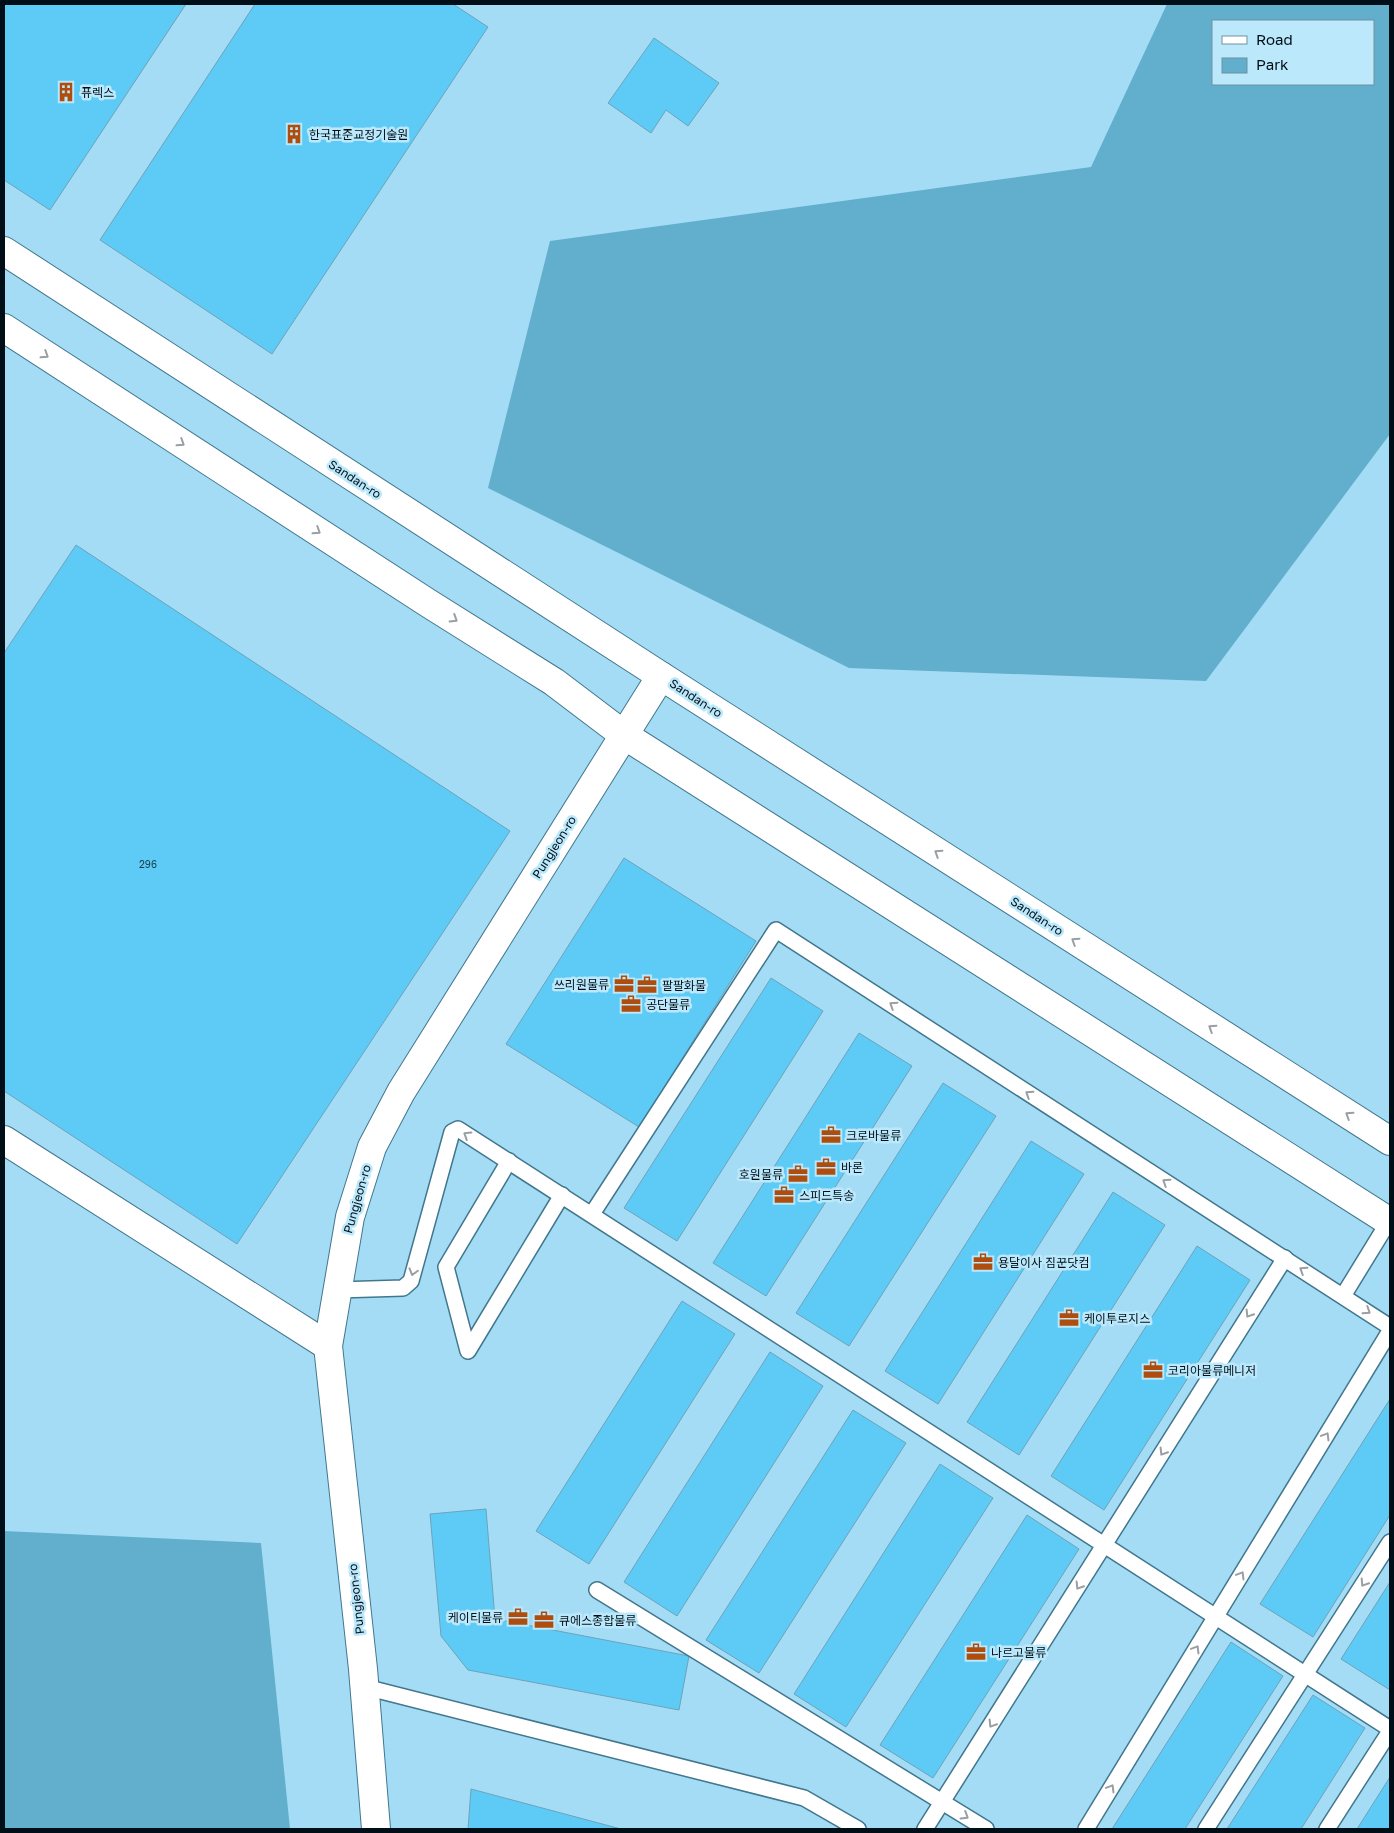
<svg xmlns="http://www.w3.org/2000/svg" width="1394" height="1833" font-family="'Golos Text','Noto Sans KR',sans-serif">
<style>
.green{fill:#61aecd;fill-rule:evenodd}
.building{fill:#5dcbf6;stroke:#6ca3ba}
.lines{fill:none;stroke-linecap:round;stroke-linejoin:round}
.service-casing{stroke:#41778d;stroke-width:18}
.minor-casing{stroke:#41778d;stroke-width:30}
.tertiary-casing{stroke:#41778d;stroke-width:30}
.service{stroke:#fff;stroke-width:15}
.minor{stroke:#fff;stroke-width:28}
.tertiary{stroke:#fff;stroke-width:28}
.oneway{stroke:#999fa2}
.labels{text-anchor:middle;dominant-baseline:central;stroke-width:5;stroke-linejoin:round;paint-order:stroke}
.number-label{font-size:10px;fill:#173e4f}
.poi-label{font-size:12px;fill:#000f17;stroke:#bbe8fb;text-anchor:start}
.street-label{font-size:12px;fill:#000f17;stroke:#bbe8fb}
</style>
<rect width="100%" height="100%" fill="#a4dcf5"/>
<g class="green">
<path d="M1167 4H1390V434L1206 681 849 668 488 488 550 241 1091 167ZM1213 21H1373V84H1213Z"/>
<polygon points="4,1531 261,1543 290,1829 4,1829"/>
</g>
<g class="building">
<polygon points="4,4 186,4 50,210 4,180"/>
<polygon points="255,4 453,4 488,27 272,354 100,240"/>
<polygon points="654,38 719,83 688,126 666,110 651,133 608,103"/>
<polygon points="76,545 510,831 237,1244 4,1091 4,653"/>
<polygon points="624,858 756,941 639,1127 506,1044"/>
<polygon points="771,978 823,1011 677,1241 624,1208"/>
<polygon points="859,1033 912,1066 766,1296 713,1263"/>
<polygon points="943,1083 996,1116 849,1346 796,1313"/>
<polygon points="1031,1141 1084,1174 938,1404 885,1371"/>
<polygon points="1113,1192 1165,1225 1019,1455 967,1422"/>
<polygon points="1197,1246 1250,1280 1104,1510 1051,1476"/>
<polygon points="682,1301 735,1334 589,1564 536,1531"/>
<polygon points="770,1352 823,1386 677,1616 624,1582"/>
<polygon points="1390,1399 1390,1515 1313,1637 1260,1604"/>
<polygon points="853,1410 906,1443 759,1673 706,1640"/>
<polygon points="940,1464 993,1498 846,1727 794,1694"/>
<polygon points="486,1509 495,1619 689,1656 679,1710 468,1670 441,1636 430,1514"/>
<polygon points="1027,1515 1079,1549 933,1778 880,1745"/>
<polygon points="1390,1582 1390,1690 1341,1659"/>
<polygon points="1231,1642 1283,1676 1185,1829 1112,1829"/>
<polygon points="1313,1695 1365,1728 1301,1829 1227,1829"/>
<polygon points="1390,1777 1390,1829 1357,1829"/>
<polygon points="471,1789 621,1829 468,1829"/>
</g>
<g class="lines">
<defs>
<g id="service">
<polyline points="509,1161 446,1267 468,1351 562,1195"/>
<polyline points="592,1214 776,930 1390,1327"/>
<polyline points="338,1290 403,1288 411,1281 452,1132 458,1129 1390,1729"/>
<polyline points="1343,1296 1389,1221"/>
<polyline points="597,1590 986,1829"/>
<polyline points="365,1687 804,1798 858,1829"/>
<polyline points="925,1829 1285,1258"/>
<polyline points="1086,1829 1390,1331"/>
<polyline points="1206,1829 1390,1542"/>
<polyline points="1327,1829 1390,1731"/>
</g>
<polyline id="minor" points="4,1140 328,1346"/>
<g id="tertiary">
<polyline points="4,251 661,676 1390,1141"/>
<polyline points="4,328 428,603 554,682 624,735 1390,1222"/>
<polyline points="376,1829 363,1669 328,1346 350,1217 372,1147 401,1092 661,676"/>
</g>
</defs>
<use href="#service" class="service-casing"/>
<use href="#minor" class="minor-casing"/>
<use href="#tertiary" class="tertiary-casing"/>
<use href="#service" class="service"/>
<use href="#minor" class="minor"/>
<use href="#tertiary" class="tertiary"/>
</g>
<defs><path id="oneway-chevron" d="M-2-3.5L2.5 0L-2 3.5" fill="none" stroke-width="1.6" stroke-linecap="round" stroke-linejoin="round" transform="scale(1.25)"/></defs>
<g class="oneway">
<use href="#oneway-chevron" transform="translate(45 355) rotate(33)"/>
<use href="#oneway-chevron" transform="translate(181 443) rotate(33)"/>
<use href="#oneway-chevron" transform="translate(317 531) rotate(33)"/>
<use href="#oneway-chevron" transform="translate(454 619) rotate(32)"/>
<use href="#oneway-chevron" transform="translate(938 853) rotate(-147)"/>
<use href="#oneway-chevron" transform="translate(1075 941) rotate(-147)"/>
<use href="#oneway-chevron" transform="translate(893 1005) rotate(-147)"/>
<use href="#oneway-chevron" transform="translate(1212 1028) rotate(-147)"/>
<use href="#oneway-chevron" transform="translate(1029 1094) rotate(-147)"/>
<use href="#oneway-chevron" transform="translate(1349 1115) rotate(-147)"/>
<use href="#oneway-chevron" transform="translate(467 1135) rotate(-148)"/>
<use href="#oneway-chevron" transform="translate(1166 1182) rotate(-147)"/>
<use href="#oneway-chevron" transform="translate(1303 1270) rotate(-147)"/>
<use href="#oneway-chevron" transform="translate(413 1272) rotate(106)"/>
<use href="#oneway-chevron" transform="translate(1367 1311) rotate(33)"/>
<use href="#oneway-chevron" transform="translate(1249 1314) rotate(122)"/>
<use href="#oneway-chevron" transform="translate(1326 1436) rotate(-59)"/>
<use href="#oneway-chevron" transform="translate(1163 1452) rotate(122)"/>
<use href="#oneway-chevron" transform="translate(1241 1575) rotate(-59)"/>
<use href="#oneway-chevron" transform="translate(1364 1583) rotate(123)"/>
<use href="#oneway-chevron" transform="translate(1079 1586) rotate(122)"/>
<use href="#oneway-chevron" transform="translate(1196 1649) rotate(-59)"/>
<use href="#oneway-chevron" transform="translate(992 1724) rotate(122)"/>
<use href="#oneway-chevron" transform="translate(1111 1788) rotate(-59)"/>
<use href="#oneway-chevron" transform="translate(965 1816) rotate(32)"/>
</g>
<defs>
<symbol id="building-bare" viewBox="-9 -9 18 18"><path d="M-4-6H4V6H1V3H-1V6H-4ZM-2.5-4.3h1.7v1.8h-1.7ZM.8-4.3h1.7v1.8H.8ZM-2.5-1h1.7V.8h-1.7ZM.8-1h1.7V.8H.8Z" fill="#ae4d0d" stroke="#bbe8fb" stroke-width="2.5" paint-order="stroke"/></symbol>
<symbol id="office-bare" viewBox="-9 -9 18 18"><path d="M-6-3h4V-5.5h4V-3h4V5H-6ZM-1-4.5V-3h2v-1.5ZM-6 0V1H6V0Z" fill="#ae4d0d" stroke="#bbe8fb" stroke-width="2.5" paint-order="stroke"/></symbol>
</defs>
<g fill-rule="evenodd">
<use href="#building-bare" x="52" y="78" width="28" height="28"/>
<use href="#building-bare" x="280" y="120" width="28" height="28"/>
<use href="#office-bare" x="610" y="970" width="28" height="28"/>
<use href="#office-bare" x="633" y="971" width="28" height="28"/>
<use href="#office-bare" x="617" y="990" width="28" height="28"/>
<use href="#office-bare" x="817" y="1121" width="28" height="28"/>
<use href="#office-bare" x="812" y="1153" width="28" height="28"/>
<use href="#office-bare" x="784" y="1160" width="28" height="28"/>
<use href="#office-bare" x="770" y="1181" width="28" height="28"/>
<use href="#office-bare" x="969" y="1248" width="28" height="28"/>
<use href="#office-bare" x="1055" y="1304" width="28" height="28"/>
<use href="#office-bare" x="1139" y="1356" width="28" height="28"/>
<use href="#office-bare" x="504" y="1603" width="28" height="28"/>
<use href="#office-bare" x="530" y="1606" width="28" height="28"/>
<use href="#office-bare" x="962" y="1638" width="28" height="28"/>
</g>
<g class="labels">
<g class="number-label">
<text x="148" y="864">296</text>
</g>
<g class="poi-label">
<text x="81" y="92">퓨렉스</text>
<text x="309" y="134">한국표준교정기술원</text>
<text x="609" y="984" text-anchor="end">쓰리원물류</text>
<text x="662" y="985">팔팔화물</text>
<text x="646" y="1004">공단물류</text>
<text x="846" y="1135">크로바물류</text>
<text x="841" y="1167">바론</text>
<text x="783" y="1174" text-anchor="end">호원물류</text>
<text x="799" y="1195">스피드특송</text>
<text x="998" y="1262">용달이사 짐꾼닷컴</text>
<text x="1084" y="1318">케이투로지스</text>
<text x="1168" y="1370">코리아물류메니저</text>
<text x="503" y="1617" text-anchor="end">케이티물류</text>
<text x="559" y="1620">큐에스종합물류</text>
<text x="991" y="1652">나르고물류</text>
</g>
<g class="street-label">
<text transform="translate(355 479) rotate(33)">Sandan-ro</text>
<text transform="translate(696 698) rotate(33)">Sandan-ro</text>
<text transform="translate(554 847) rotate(-58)">Pungjeon-ro</text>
<text transform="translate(1037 916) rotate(33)">Sandan-ro</text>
<text transform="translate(357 1199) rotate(-74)">Pungjeon-ro</text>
<text transform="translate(356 1599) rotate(-96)">Pungjeon-ro</text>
</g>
</g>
<rect width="1394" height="1833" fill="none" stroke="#000f17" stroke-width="10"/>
<rect x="1212" y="20" width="162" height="65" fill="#bbe8fb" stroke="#7091a0"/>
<rect x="1222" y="36" width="25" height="8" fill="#ffffff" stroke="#7091a0"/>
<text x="1256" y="45" font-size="15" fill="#000f17">Road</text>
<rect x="1222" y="58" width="25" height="15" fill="#61aecd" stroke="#7091a0"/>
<text x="1256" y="70" font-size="15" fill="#000f17">Park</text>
</svg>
